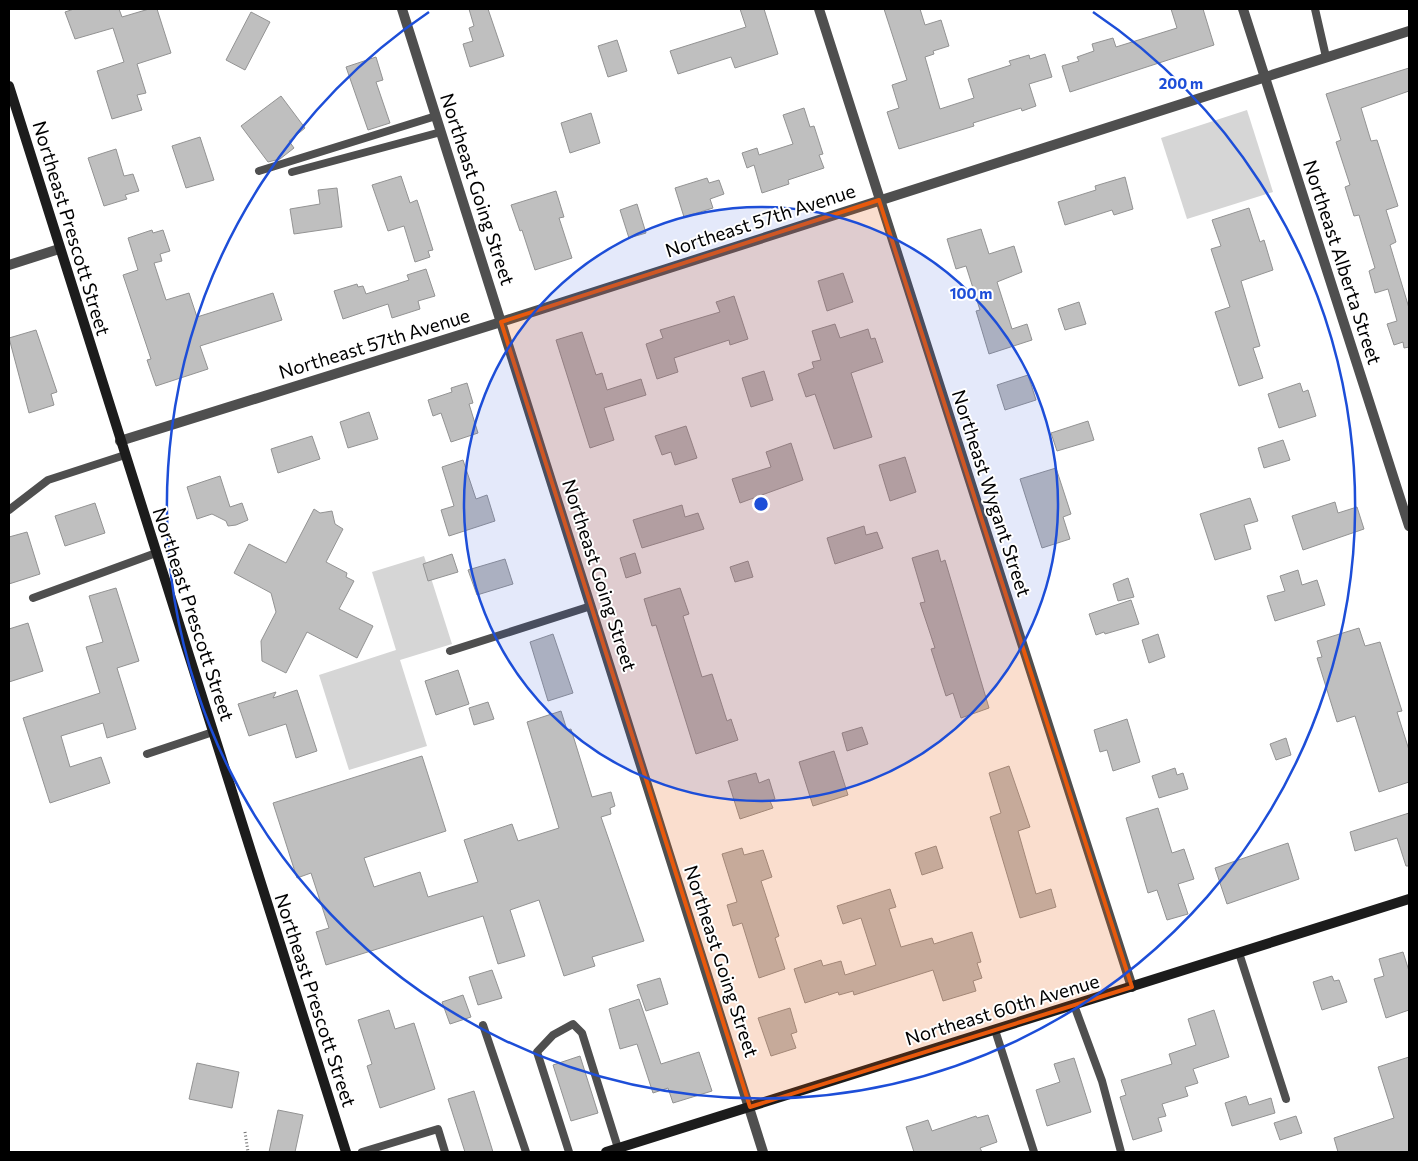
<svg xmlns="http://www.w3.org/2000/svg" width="1418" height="1161" font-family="Commissioner,sans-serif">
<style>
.green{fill:#d6d6d6}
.building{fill:#bfbfbf;stroke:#939393}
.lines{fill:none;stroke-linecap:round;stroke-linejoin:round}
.path{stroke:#717171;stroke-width:3;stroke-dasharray:1 2.5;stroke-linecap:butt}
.lane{stroke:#4f4f4f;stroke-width:8}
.street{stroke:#4f4f4f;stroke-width:10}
.secondary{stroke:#1c1c1c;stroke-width:10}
.marked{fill:#e8590c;fill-opacity:0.2;stroke:#e8590c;stroke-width:4;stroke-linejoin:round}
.ring{fill:none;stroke:#1d4ed8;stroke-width:2.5}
.labels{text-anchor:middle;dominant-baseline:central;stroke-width:4;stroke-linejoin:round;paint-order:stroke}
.street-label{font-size:19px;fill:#000;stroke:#fff}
.centre{fill:#1d4ed8;stroke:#fff;stroke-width:2.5}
.ring-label{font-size:15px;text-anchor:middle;font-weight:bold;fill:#1d4ed8;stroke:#fff;stroke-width:4;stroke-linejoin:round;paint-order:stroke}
</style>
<rect width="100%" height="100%" fill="#fff"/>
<g class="green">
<polygon points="1247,110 1273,192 1187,219 1161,138"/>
<polygon points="424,556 452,644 400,660 427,746 349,770 319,675 396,650 372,572"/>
</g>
<g class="building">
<polygon points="74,9 119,9 122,17 149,9 157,9 171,53 137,64 146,93 137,95 142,110 112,119 97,71 124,62 113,28 75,39 65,12"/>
<polygon points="469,9 488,9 504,56 470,67 463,44 473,41 469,28 474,26"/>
<polygon points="740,9 764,9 778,54 735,68 731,57 678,74 670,51 746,27"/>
<polygon points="884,9 920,9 925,25 941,20 949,46 933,51 934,54 925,57 940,109 974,98 968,79 1011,65 1009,61 1029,55 1030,59 1045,54 1052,77 1029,84 1036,106 1022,111 1021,108 973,123 974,126 899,149 887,112 899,108 892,85 907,80"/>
<polygon points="1171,9 1203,9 1214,45 1070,92 1062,66 1079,61 1077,57 1094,51 1092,44 1113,38 1116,47 1177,28"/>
<polygon points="251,12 270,22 245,70 226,60"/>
<polygon points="617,40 627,71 608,77 598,46"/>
<polygon points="376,57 383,80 376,82 390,123 368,130 346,67"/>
<polygon points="1409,68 1409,91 1361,108 1371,141 1377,140 1398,206 1386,210 1396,242 1390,245 1409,308 1409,347 1404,348 1403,342 1394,345 1387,324 1397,321 1388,289 1375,293 1369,271 1375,268 1359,215 1354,216 1345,187 1350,185 1336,142 1341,140 1326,94"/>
<polygon points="281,96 305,128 289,141 294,148 280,159 268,162 241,126"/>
<polygon points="804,108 810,127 814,126 823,154 819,155 824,168 788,180 789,184 762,193 754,165 747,168 742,153 757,148 759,155 793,144 783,115"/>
<polygon points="591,113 600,143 570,153 561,123"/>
<polygon points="200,137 214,180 186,188 172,146"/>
<polygon points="116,149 124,176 133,174 139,191 125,195 127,199 104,206 88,158"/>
<polygon points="401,176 410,203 417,200 433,250 428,251 430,257 415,262 404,226 388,231 372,185"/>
<polygon points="1125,177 1133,209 1114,215 1112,210 1065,225 1058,202 1096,190 1095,186"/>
<polygon points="707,178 709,183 719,180 724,194 710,199 713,208 684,217 675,188"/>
<polygon points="337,188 342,227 294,234 290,209 320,204 318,190"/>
<polygon points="556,191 564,217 559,218 572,258 535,270 522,230 520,231 511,205"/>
<polygon points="637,204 646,233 629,238 620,210"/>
<polygon points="1249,208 1260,242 1264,240 1273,270 1241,281 1260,346 1253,348 1263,378 1239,386 1215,312 1230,307 1211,249 1221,246 1212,220"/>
<polygon points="981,229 989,254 1014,246 1022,272 997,282 1012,329 1027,324 1032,340 989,354 976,311 980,310 966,266 956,269 947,239"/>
<polygon points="152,230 153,233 163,230 170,251 160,254 162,261 154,263 166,300 189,293 197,317 273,293 282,320 200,346 208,369 156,386 147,360 151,359 123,275 138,270 128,238"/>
<polygon points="426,269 435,296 418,301 420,309 392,318 388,304 343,319 334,291 357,284 358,287 363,286 366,294 409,280 407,275"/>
<polygon points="843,273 853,302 827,311 818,281"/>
<polygon points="734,296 748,339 730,345 729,340 674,358 678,372 657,379 646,344 663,338 660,330 720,312 716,302"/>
<polygon points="1079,302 1086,324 1065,330 1058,309"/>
<polygon points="835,324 840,338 868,329 871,339 875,338 883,362 851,373 872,437 834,449 815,394 806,397 798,374 814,368 812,362 821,360 812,331"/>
<polygon points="36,330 57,392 51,394 54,405 29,413 9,338"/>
<polygon points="582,332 596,375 602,373 607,390 641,379 646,395 604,408 614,440 590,448 556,340"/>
<polygon points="764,371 773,400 751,407 742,378"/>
<polygon points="1028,375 1036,400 1005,410 997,385"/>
<polygon points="467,383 473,403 469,404 478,433 451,442 441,413 433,416 428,400 452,392 451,388"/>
<polygon points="1300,383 1303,392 1308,390 1316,416 1279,428 1268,394"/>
<polygon points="369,412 378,439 348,448 340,422"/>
<polygon points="1088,421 1094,440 1057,451 1051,433"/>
<polygon points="686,426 697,458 675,465 671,452 662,455 655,436"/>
<polygon points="312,436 320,459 278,473 271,449"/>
<polygon points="1283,440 1290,460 1264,468 1258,448"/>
<polygon points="791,443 803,480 740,503 732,479 771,467 766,452"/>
<polygon points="905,457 916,492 890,501 879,465"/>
<polygon points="463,460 476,499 487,495 495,521 449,536 441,510 454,506 442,467"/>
<polygon points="1056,468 1071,514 1063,517 1070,539 1042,548 1020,479"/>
<polygon points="220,476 230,507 242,503 248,520 236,525 228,526 226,521 212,514 197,519 187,487"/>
<polygon points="1250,498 1258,521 1244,525 1251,549 1215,560 1200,514"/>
<polygon points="1335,502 1338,513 1357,507 1364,529 1303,550 1292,516"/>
<polygon points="95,503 105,533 65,546 55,516"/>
<polygon points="682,505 685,517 698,513 704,529 642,548 633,520"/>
<polygon points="314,509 320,513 332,511 335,524 343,529 326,562 347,573 346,577 354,581 339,609 373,626 357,658 307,632 286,673 262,661 261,641 276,612 271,593 234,573 249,544 286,563"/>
<polygon points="864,526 866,535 877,532 883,548 835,564 827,538"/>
<polygon points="27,532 40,574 9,584 9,537"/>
<polygon points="938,550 941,562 945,560 989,708 961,718 953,693 946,696 931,649 935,648 920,603 925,602 912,558"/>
<polygon points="635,553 641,573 626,578 620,558"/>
<polygon points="452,554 458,572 428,581 423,564"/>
<polygon points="505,559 513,584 477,595 468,570"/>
<polygon points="748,561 753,577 735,582 730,567"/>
<polygon points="1298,570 1302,585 1317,580 1325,605 1275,621 1267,596 1285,591 1280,576"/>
<polygon points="1128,578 1134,597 1118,601 1113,584"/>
<polygon points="116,588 139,661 117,668 136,729 107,738 103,723 61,736 70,767 101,757 110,783 50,803 23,718 100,693 86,647 103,642 89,596"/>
<polygon points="680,588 689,614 683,616 702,677 712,674 727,721 731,719 738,740 696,754 656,625 652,626 644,599"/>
<polygon points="1131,600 1139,624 1105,634 1104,632 1096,635 1089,614"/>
<polygon points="28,623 43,671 9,682 9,629"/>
<polygon points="1359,628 1365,646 1380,642 1402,711 1397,712 1409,750 1409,782 1379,792 1355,716 1337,722 1317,658 1322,657 1317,641"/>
<polygon points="553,634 573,693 548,701 530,642"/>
<polygon points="1158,634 1165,657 1149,663 1142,640"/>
<polygon points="458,670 469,704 436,715 425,681"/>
<polygon points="297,690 317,751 296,758 286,724 249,736 238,704 276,692 273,698"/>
<polygon points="488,702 494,719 474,725 469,708"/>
<polygon points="561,711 567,730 571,729 592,797 611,792 615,806 610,808 611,814 601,817 644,941 592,957 595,966 564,976 539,900 510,910 525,956 498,964 483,916 326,965 316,932 329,928 311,873 297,878 273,803 422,756 446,831 364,858 374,887 420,872 428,897 441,893 478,882 464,840 512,824 518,841 559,828 527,722"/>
<polygon points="1127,719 1140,762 1113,771 1107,750 1100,752 1094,730"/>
<polygon points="862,727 868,744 847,751 842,733"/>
<polygon points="1286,738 1291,755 1276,760 1270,744"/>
<polygon points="834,751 848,795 813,806 799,762"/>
<polygon points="1009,766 1030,827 1018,831 1036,894 1051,889 1056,907 1020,918 990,817 1001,813 989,773"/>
<polygon points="1175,768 1177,775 1183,773 1188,789 1159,798 1152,776"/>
<polygon points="756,773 759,783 769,779 775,799 770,801 773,808 740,819 728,781"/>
<polygon points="1158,808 1172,853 1184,849 1194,879 1178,884 1188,914 1167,920 1157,890 1148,893 1126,818"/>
<polygon points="1409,813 1409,866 1406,866 1397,838 1355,851 1350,832"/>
<polygon points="1288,843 1299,879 1227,904 1215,868"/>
<polygon points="936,846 943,868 922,875 915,853"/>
<polygon points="742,848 744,855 763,850 772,877 761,881 779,936 775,938 785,969 759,978 742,923 733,926 727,905 737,902 722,854"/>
<polygon points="890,889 896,907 889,909 901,947 932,938 934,944 972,932 981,962 977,963 982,978 973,981 976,991 943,1001 933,970 854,995 853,991 839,995 838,992 805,1003 794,969 821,960 823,966 841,961 845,975 876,965 861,918 843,924 837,906"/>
<polygon points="1403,952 1409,971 1409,1010 1386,1018 1374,979 1384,976 1379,959"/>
<polygon points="492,970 502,998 478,1005 469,977"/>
<polygon points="1332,976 1334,981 1339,980 1347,1002 1322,1010 1313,982"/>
<polygon points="660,978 668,1004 646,1011 637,985"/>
<polygon points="463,995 471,1017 450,1024 442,1002"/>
<polygon points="639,999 661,1064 699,1052 712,1091 673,1103 668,1088 653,1093 637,1044 620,1049 609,1009"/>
<polygon points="790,1008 797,1032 791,1034 796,1048 771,1056 758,1018"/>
<polygon points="389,1010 395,1029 414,1023 435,1089 380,1108 367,1066 372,1064 358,1020"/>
<polygon points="1214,1010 1229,1057 1193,1069 1198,1083 1185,1087 1188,1096 1162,1104 1166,1116 1158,1118 1162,1131 1133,1140 1120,1097 1126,1095 1121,1080 1172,1064 1169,1054 1196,1045 1188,1019"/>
<polygon points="580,1056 598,1113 571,1121 553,1065"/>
<polygon points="1409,1057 1409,1152 1338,1152 1334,1138 1394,1118 1378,1067"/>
<polygon points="1074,1058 1091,1112 1047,1126 1036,1090 1060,1082 1054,1064"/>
<polygon points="197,1063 239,1072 232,1108 189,1099"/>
<polygon points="474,1091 493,1152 465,1152 448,1099"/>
<polygon points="1246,1096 1249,1105 1271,1098 1275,1113 1232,1126 1225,1103"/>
<polygon points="278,1110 303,1115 295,1152 269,1152"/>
<polygon points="988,1115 997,1142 980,1148 982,1152 914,1152 906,1127 928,1120 932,1131 976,1116 977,1118"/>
<polygon points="1296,1116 1302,1133 1280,1140 1274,1123"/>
</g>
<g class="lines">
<polyline class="path" points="245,1132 248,1152"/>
<g class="lane">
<polyline points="1315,9 1326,57"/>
<polyline points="259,171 436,116"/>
<polyline points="292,172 441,132"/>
<polyline points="9,510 48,480 125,455"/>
<polyline points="33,598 156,553"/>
<polyline points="450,651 591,606"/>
<polyline points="147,754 213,732"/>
<polyline points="1239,953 1286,1099"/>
<polyline points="1074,1005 1102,1081 1121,1152"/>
<polyline points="483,1025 526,1152"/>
<polyline points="995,1030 1034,1152"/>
<polyline points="362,1152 438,1129 445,1152"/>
<polyline points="569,1152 537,1052 553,1035 573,1024 582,1033 618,1148"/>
</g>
<g class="street">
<polyline points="402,9 763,1152"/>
<polyline points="819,9 1132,987"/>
<polyline points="1243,9 1409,526"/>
<polyline points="9,265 59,249"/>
<polyline points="120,441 501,322 1409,31"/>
</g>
<g class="secondary">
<polyline points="9,86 346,1152"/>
<polyline points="606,1152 1409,899"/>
</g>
</g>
<path class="marked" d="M879 200 1132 987 750 1107 501 322Z"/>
<circle cx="761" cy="504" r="297" fill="#1d4ed8" fill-opacity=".12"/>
<g class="ring">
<circle cx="761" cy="504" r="297"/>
<path d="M1093 12A594 594 0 1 1 429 12"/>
</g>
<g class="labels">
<g class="street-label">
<text transform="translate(478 189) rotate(72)">Northeast Going Street</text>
<text transform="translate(760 220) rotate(-18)">Northeast 57th Avenue</text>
<text transform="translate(72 228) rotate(73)">Northeast Prescott Street</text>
<text transform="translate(1343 262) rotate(72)">Northeast Alberta Street</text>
<text transform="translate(374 343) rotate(-17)">Northeast 57th Avenue</text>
<text transform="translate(992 493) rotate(72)">Northeast Wygant Street</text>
<text transform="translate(600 575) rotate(72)">Northeast Going Street</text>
<text transform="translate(194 614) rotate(72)">Northeast Prescott Street</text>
<text transform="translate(722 961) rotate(72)">Northeast Going Street</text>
<text transform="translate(316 1000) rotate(72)">Northeast Prescott Street</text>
<text transform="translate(1002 1009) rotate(-17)">Northeast 60th Avenue</text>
</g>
</g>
<circle cx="761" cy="504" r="8" class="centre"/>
<g class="ring-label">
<text x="1181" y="89">200 m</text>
<text x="971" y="299">100 m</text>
</g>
<rect width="1418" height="1161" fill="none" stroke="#000000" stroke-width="20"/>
</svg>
